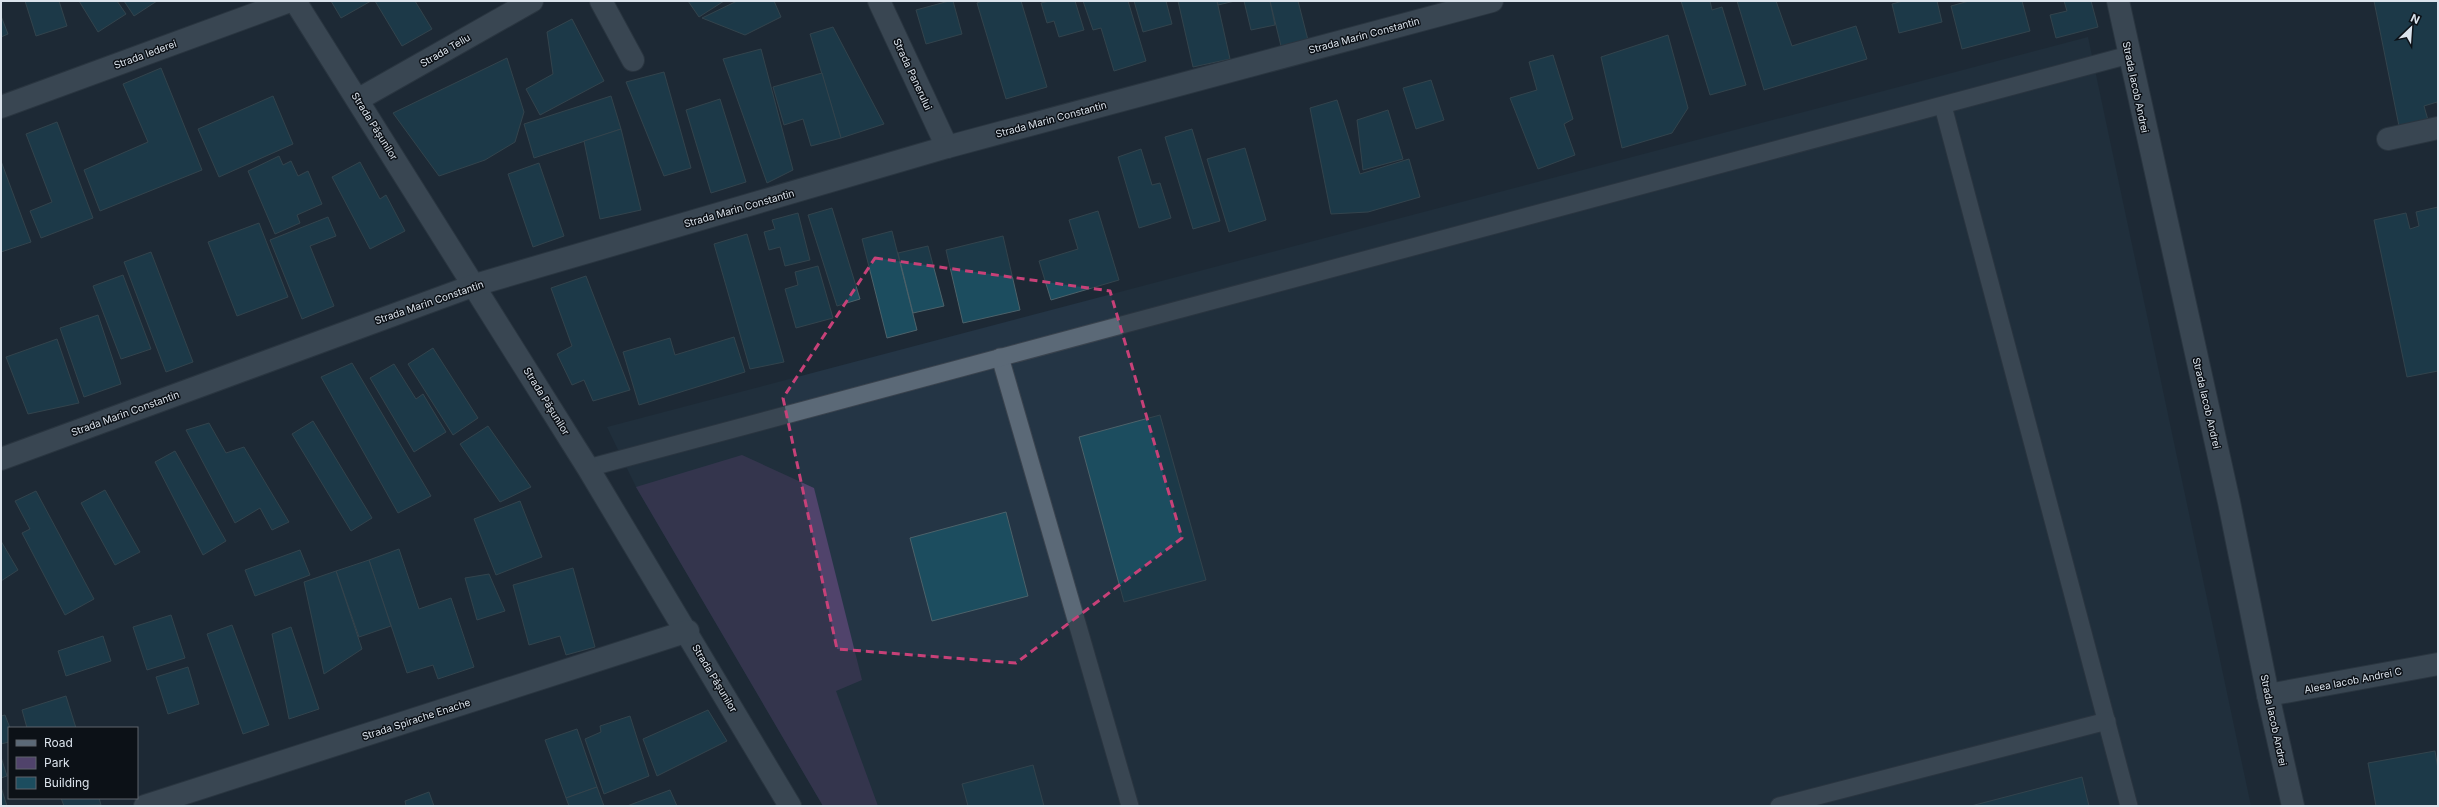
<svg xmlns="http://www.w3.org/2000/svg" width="2439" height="807" font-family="Inter,sans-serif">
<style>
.built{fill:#243545}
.green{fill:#50436b}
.building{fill:#1c4d5f;stroke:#4d626a}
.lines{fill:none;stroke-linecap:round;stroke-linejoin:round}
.service-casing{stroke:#3a434e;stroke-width:19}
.minor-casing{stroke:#3a434e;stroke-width:24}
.service{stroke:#5b6977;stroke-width:17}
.minor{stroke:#5b6977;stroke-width:22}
.marked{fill:none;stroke:#c74178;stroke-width:3;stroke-dasharray:8 5;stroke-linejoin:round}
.labels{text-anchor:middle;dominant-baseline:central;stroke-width:3;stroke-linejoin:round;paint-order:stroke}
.street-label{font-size:10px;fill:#dbe3ec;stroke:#0c1117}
</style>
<rect width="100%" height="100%" fill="#1d2935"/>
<polygon class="built" points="2088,37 2251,806 823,806 636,487 607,427"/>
<polygon class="green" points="742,455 814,488 862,680 836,691 878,806 823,806 636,487"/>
<g class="building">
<polygon points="25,1 59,1 67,26 36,36"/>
<polygon points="79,1 117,1 126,14 98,32"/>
<polygon points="124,1 157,1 134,16"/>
<polygon points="331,1 371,1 341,18"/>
<polygon points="375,1 415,1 432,29 402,46"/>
<polygon points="688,1 724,1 699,17"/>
<polygon points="737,1 774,1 781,17 745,35 702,18"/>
<polygon points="949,1 953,1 962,34 926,44 916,10"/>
<polygon points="982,1 1021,1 1047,87 1006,99 977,3"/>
<polygon points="1049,1 1075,1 1084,30 1059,37 1054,21 1047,23 1041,3"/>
<polygon points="1083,1 1128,1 1146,61 1114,71 1101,28 1093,30"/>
<polygon points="1134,1 1166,1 1172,24 1143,32"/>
<polygon points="1178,1 1217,1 1230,59 1193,67"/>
<polygon points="1217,1 1235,1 1218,5"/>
<polygon points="1244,1 1270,1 1275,25 1251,30"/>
<polygon points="1270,1 1298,1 1308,40 1281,46"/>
<polygon points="1681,1 1710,1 1712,10 1722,7 1746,85 1710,95"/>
<polygon points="1737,1 1776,1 1792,46 1856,26 1867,59 1764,90"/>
<polygon points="1903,1 1937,1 1942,22 1899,33 1892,4"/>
<polygon points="1969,1 2022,1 2030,31 1962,49 1951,6"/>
<polygon points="2064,1 2091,1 2098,27 2056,38 2050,15 2067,11"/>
<polygon points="2374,1 2438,1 2438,108 2437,102 2424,106 2428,120 2399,126"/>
<polygon points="1,16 8,34 1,37"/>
<polygon points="572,19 604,81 540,115 526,89 553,74 547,32"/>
<polygon points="833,27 884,124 841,138 810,34"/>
<polygon points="1668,35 1688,108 1672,133 1622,148 1601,57"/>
<polygon points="761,49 793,170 767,183 723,59"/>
<polygon points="1553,55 1573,119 1564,124 1575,155 1538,169 1510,98 1537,90 1529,62"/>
<polygon points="507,58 524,112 515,142 485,160 439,176 393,113"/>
<polygon points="161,68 202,170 100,211 84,170 148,142 123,84"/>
<polygon points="664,72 691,168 664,176 626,82"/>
<polygon points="822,73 841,138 811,146 803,119 784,125 773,87"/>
<polygon points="1431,80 1444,120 1416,129 1403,88"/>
<polygon points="273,96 293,144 219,177 198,129"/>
<polygon points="611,96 621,129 534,158 524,124"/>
<polygon points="720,99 746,182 711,193 686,110"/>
<polygon points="1337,100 1360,174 1409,159 1420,197 1368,212 1331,214 1310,108"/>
<polygon points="1388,110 1403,159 1363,170 1357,120"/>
<polygon points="57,122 93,218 41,238 30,211 52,202 26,134"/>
<polygon points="621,129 641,210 600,219 584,141"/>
<polygon points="1192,129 1220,221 1193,229 1165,137"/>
<polygon points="1245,148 1266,220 1229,232 1207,159"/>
<polygon points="1141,149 1152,185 1160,183 1171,218 1139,228 1118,157"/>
<polygon points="279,156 283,165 291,161 298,176 308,171 322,204 297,215 300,223 275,234 248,171"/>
<polygon points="1,161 31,242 1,252"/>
<polygon points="360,162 380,199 386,195 405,231 370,249 332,177"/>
<polygon points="539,163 564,236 533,247 508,174"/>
<polygon points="2438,207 2438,371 2407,377 2374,220 2406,213 2410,229 2419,226 2416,212"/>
<polygon points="832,208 860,299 837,306 808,215"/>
<polygon points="1098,211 1119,280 1051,300 1039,261 1078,249 1069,220"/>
<polygon points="798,213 810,260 785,266 780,247 769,250 764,232 775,229 772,220"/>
<polygon points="328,217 336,236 310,246 334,306 302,319 270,240"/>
<polygon points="259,223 288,297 237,316 208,242"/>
<polygon points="892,231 917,330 887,338 862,239"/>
<polygon points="747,234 784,362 750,369 714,244"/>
<polygon points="1003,236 1020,310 963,323 946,250"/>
<polygon points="928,246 944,306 913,313 898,253"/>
<polygon points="151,252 193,362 166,372 124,262"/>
<polygon points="818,266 833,318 796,328 785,289 798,285 795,272"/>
<polygon points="123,275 151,349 121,359 93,286"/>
<polygon points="586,276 630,390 593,401 584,380 572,385 557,354 572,346 551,288"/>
<polygon points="98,315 121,384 84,397 60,328"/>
<polygon points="734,337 745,372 639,405 623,352 670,338 675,355"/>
<polygon points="57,339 79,403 28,414 6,357"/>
<polygon points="433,348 478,418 453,435 408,364"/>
<polygon points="352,363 431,496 398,513 321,377"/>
<polygon points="394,364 416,399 423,394 446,432 414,452 370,378"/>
<polygon points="1160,415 1206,580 1124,602 1079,437"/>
<polygon points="313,421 372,518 351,531 292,434"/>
<polygon points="209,423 226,453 244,447 289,522 272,530 260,508 235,523 186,430"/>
<polygon points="488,426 531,487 500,502 460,444"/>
<polygon points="175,451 226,541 203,555 155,462"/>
<polygon points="105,490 140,552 115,565 81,503"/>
<polygon points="36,491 94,599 65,615 22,533 30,529 15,501"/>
<polygon points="520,501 542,557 496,575 474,519"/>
<polygon points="1006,512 1028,596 932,621 910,538"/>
<polygon points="1,541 18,570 1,581"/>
<polygon points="399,549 419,609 451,598 474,667 438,679 433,665 407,673 369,560"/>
<polygon points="300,550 310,575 255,596 245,570"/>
<polygon points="369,560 391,626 359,637 336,571"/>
<polygon points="573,568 595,647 566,655 560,636 529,645 513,585"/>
<polygon points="336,571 362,649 324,674 304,582"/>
<polygon points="489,574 505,611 477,620 465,578"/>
<polygon points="171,615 185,658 147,670 133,627"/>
<polygon points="232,625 269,725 243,734 207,634"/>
<polygon points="291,627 319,709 289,719 272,634"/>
<polygon points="103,636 111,661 66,676 58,651"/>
<polygon points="188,667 199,704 168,714 156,677"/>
<polygon points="66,696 76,728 27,728 22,710"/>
<polygon points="708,710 727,741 657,776 643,739"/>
<polygon points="5,715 10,728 9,742 1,744 1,716"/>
<polygon points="630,716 649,776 604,794 585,739 601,732 600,726"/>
<polygon points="577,729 597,787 566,798 545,740"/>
<polygon points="2435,751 2438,769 2438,806 2376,806 2368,763"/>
<polygon points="1,757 7,776 1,778"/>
<polygon points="1033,765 1044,806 968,806 962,784"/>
<polygon points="2082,777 2089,806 1971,806"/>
<polygon points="1,787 7,806 1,806"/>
<polygon points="597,787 604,806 569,806 566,798"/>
<polygon points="670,790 677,806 627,806"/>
<polygon points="429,792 434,806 406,806 405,801"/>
<polygon points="61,798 99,798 101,805 64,806"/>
</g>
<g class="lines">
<defs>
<g id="service">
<polyline points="1943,106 2129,806"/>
<polyline points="1000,357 1130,806"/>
<polyline points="588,468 2129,55"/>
<polyline points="1779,806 2107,721"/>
</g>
<g id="minor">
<polyline points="295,1 588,468 790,806"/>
<polyline points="601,1 633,60"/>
<polyline points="879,1 947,147"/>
<polyline points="2118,1 2229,502 2268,695 2293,806"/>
<polyline points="359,99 532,1"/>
<polyline points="1,107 290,1"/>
<polyline points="2388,139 2438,128"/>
<polyline points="1,459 475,285 947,147 1492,1"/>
<polyline points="2268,695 2438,664"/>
<polyline points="145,806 688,631"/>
</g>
</defs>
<use href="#service" class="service-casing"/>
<use href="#minor" class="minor-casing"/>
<use href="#service" class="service"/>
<use href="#minor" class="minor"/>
</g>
<path d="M0 0H2439V807H0ZM875 258 1110 291 1182 538 1016 663 837 649 783 398Z" fill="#1d2935" fill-opacity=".55" fill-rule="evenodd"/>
<path class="marked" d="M875 258 1110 291 1182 538 1016 663 837 649 783 398Z"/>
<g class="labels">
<g class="street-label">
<text transform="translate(1364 35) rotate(-15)">Strada Marin Constantin</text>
<text transform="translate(445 50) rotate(-30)">Strada Teliu</text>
<text transform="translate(145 54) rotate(-20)">Strada Iederei</text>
<text transform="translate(913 74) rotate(65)">Strada Panerului</text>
<text transform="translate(2136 87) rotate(78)">Strada Iacob Andrei</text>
<text transform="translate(1051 119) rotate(-15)">Strada Marin Constantin</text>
<text transform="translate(375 126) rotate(58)">Strada Pășunilor</text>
<text transform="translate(739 208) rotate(-16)">Strada Marin Constantin</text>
<text transform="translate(429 302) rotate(-19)">Strada Marin Constantin</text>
<text transform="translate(547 401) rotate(58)">Strada Pășunilor</text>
<text transform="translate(2207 403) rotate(77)">Strada Iacob Andrei</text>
<text transform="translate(125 413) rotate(-20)">Strada Marin Constantin</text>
<text transform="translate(715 678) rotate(59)">Strada Pășunilor</text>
<text transform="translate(2353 680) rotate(-11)">Aleea Iacob Andrei C</text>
<text transform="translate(416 719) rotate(-18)">Strada Spirache Enache</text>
<text transform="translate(2274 720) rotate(78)">Strada Iacob Andrei</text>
</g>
</g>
<rect width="2439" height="807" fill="none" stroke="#dbe3ec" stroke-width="4"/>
<rect x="8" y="727" width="130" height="72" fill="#0c1117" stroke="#5f656c"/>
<rect x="16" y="740" width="20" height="6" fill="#5b6977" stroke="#5f656c"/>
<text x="44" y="747" font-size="12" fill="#dbe3ec">Road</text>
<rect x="16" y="757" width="20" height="12" fill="#50436b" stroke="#5f656c"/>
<text x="44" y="767" font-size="12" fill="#dbe3ec">Park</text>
<rect x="16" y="777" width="20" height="12" fill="#1c4d5f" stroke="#5f656c"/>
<text x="44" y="787" font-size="12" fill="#dbe3ec">Building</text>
<g transform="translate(2411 28) rotate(25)" stroke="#0c1117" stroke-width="3" paint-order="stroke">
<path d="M0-3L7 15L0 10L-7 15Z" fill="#dbe3ec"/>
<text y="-6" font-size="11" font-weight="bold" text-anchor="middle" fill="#dbe3ec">N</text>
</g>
</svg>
